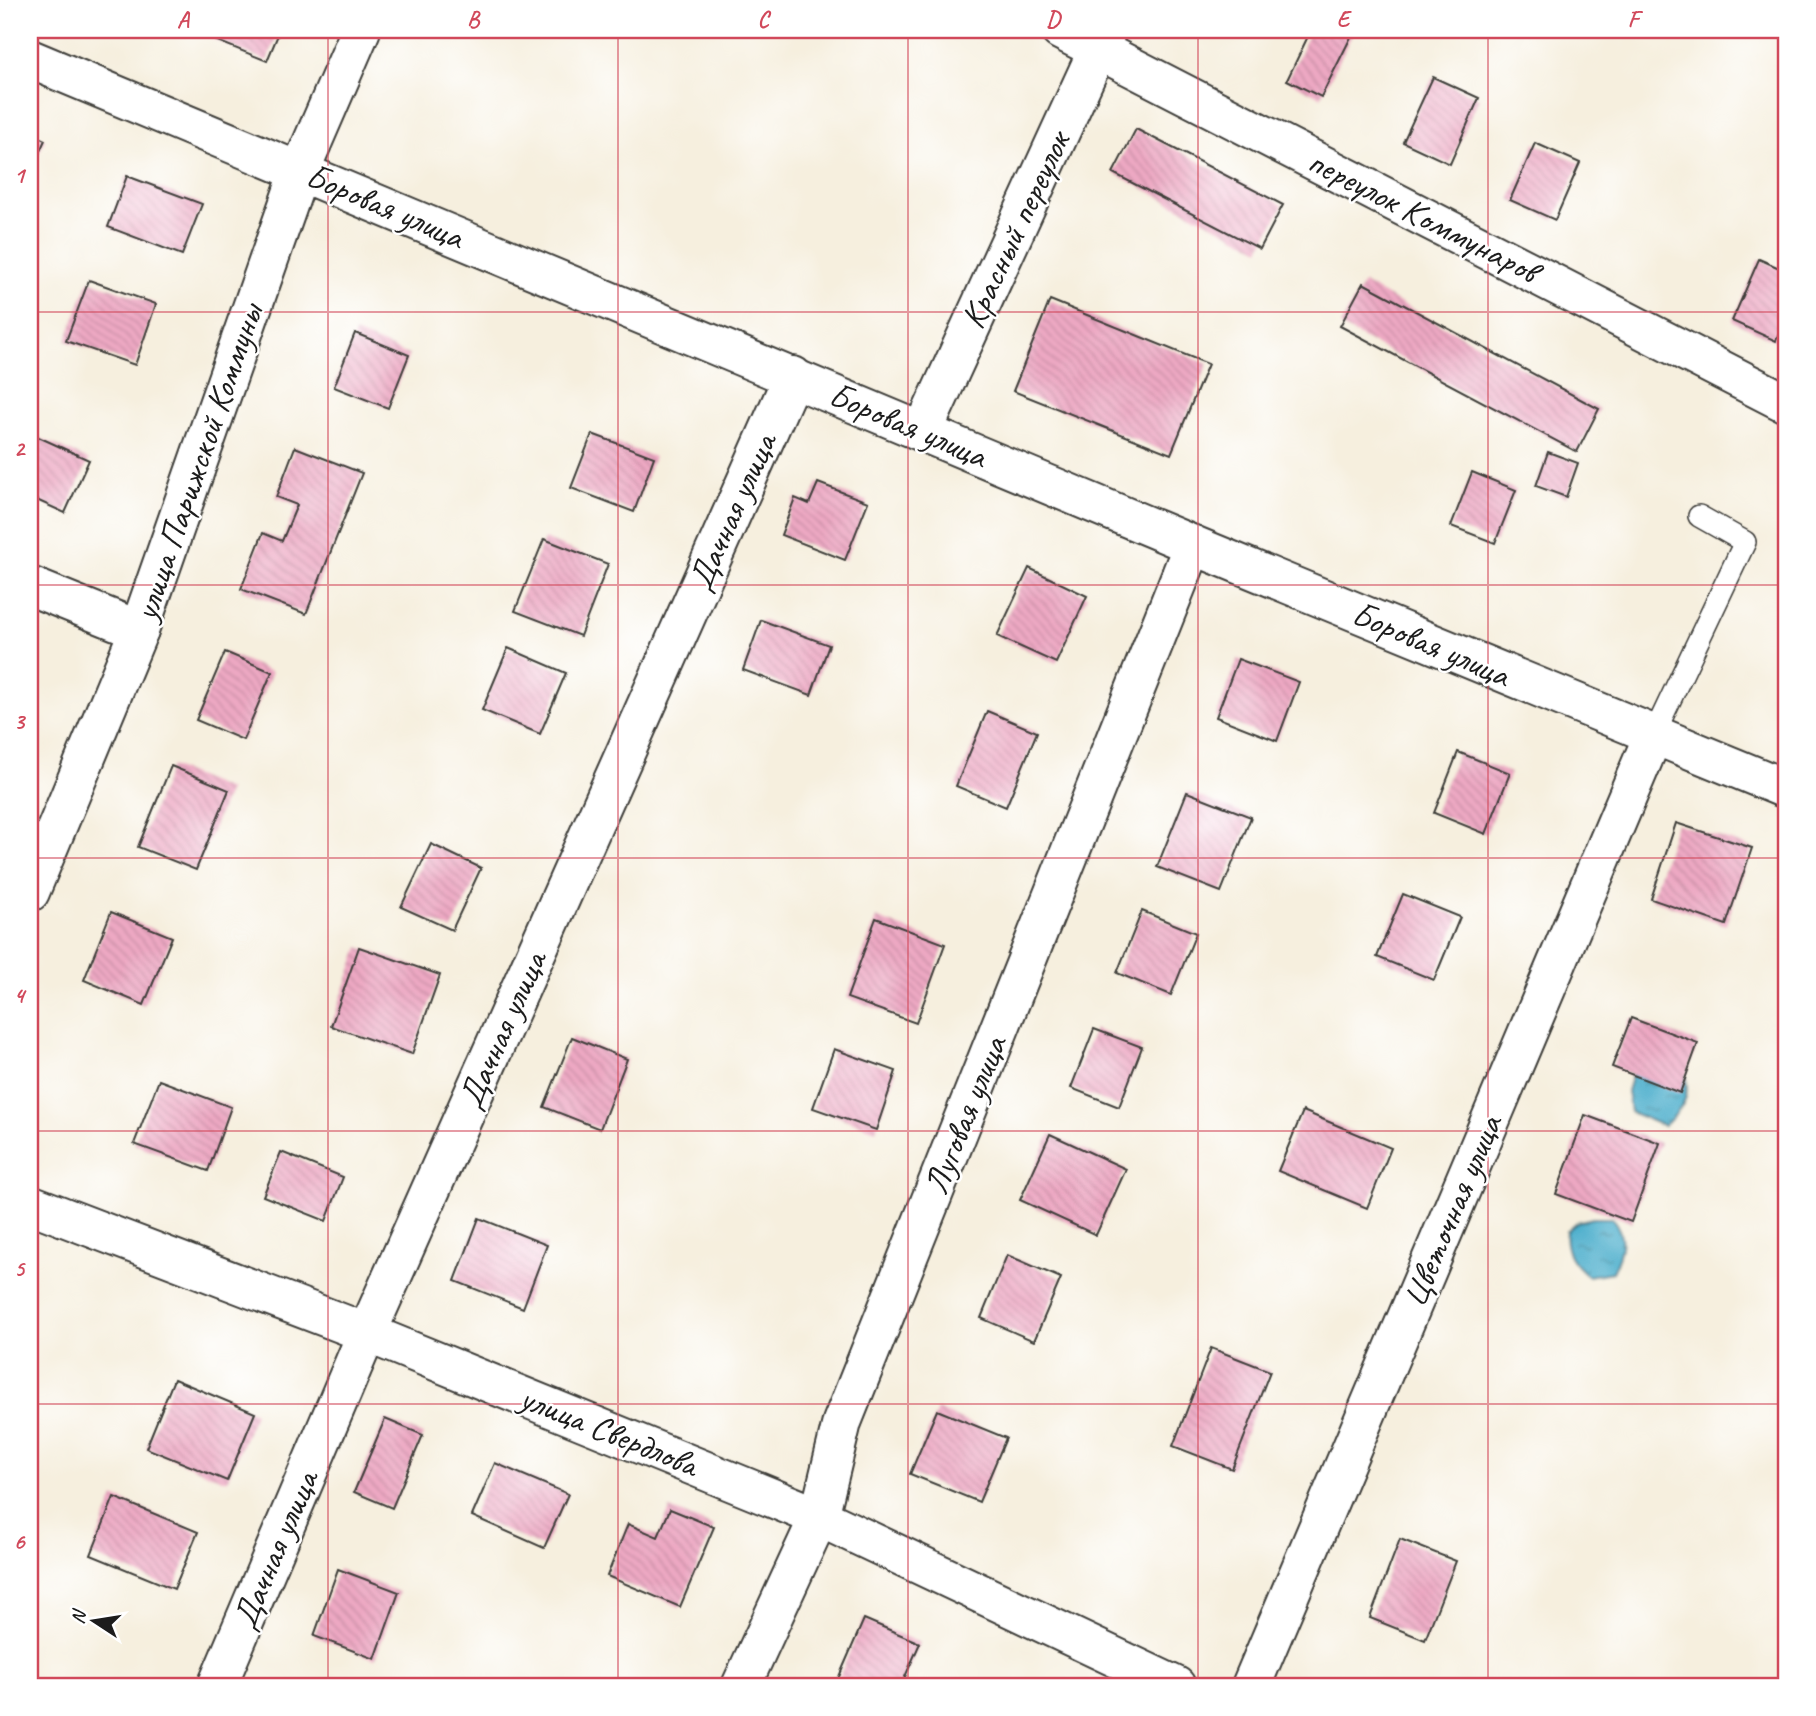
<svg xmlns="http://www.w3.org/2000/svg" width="1816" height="1716" font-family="Caveat,sans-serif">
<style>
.water{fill:url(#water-ripples);stroke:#346674;stroke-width:2}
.building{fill:url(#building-back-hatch)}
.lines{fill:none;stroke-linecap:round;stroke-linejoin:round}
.lane-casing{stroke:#3d3c39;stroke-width:24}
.street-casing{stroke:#3d3c39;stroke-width:42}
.lane{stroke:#fff;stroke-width:21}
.street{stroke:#fff;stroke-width:38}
.grid{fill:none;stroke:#d1495b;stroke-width:2;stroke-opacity:0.55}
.labels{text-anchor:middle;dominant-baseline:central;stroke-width:5;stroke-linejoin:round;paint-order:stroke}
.street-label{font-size:35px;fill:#1c1c1c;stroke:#fff}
.neatline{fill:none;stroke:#d1495b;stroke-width:2.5}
.grid-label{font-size:23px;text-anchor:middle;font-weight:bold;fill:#d1495b}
</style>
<defs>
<pattern id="water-ripples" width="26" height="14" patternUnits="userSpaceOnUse" patternTransform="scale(1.75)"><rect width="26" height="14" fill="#4dafcc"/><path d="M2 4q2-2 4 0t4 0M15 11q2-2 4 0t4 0" fill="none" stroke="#3f8ea5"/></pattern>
<pattern id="building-back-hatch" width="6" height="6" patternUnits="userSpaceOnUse" patternTransform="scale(1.75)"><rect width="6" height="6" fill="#eda8c3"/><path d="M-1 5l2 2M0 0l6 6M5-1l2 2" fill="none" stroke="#cb90a7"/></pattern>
</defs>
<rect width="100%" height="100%" fill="#fff"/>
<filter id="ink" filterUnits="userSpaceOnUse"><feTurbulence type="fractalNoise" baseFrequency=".0143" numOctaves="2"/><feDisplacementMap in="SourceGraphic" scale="14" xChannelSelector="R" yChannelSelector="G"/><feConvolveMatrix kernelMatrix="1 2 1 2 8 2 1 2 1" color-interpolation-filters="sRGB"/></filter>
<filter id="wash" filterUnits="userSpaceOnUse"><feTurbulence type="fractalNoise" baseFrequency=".00686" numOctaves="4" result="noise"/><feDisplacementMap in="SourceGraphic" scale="28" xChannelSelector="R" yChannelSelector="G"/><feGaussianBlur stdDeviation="1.57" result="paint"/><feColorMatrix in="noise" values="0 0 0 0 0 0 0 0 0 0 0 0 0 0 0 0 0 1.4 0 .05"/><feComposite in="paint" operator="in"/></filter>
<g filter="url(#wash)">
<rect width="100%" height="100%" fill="#f6efde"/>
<g class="water">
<path d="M1636 1061 1683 1062C1690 1095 1689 1103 1664 1126L1630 1112 1627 1091Z"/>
<path d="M1593 1218H1612C1627 1237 1622 1251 1612 1272L1588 1276C1573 1264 1563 1251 1566 1231L1576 1222Z"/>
</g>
<g id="blocks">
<g class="building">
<polygon points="190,30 280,30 267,61"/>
<polygon points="1311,30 1347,30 1353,33 1321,97 1287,80"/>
<polygon points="1433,77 1479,98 1450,164 1403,142"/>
<polygon points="1136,129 1283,205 1260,249 1113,173"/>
<polygon points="30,133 45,140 30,173"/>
<polygon points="1535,143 1580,163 1555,220 1510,200"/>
<polygon points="127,176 202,204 182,255 108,227"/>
<polygon points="1759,259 1786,271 1786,318 1776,341 1732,321"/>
<polygon points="89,280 156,304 135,365 66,341"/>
<polygon points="1363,283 1599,409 1577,452 1340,326"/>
<polygon points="1050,300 1208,364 1171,454 1013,391"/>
<polygon points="355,333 409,355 388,408 334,387"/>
<polygon points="592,434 654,457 634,512 571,488"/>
<polygon points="34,435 89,460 65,513 30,497 30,444"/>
<polygon points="295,447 362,473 306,614 241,589 263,533 282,541 297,505 276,497"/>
<polygon points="1548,452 1578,463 1566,497 1536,486"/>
<polygon points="1472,472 1516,490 1495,543 1451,526"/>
<polygon points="818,483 868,502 845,560 781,535 795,498 809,504"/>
<polygon points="544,539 608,564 580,636 515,611"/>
<polygon points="1029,568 1087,596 1056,663 997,636"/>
<polygon points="761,620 829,645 811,695 743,670"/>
<polygon points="508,648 566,673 540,734 482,710"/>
<polygon points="225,652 272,672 243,740 196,720"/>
<polygon points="1238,659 1299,682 1277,741 1216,717"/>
<polygon points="987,711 1037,732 1006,807 956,786"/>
<polygon points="1458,752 1510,773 1486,834 1434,813"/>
<polygon points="171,766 229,790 196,870 138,847"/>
<polygon points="1187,792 1251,817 1221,892 1157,867"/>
<polygon points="1676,823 1752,848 1726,925 1651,899"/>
<polygon points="431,844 481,868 452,930 401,907"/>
<polygon points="1403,894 1460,917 1434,980 1377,957"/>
<polygon points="1142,911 1196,933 1171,995 1117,973"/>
<polygon points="111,912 172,937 144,1005 84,980"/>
<polygon points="876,918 945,944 916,1023 847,998"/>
<polygon points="359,947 440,975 412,1054 331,1026"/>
<polygon points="1631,1018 1698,1043 1680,1093 1612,1067"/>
<polygon points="1094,1029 1142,1047 1119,1107 1071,1088"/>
<polygon points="572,1037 627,1059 600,1129 544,1107"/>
<polygon points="834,1049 896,1071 876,1130 813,1108"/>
<polygon points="159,1080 231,1107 208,1171 134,1144"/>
<polygon points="1303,1111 1391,1148 1367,1208 1278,1171"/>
<polygon points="1585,1115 1660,1143 1631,1222 1556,1194"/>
<polygon points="1050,1134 1126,1169 1096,1235 1020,1200"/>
<polygon points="281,1152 343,1177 326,1221 263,1196"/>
<polygon points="479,1218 547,1245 523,1308 455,1281"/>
<polygon points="1007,1255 1061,1278 1034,1341 981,1318"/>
<polygon points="1211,1348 1270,1371 1232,1469 1173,1446"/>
<polygon points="174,1379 255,1413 227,1481 146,1448"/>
<polygon points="937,1410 1006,1438 979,1502 910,1474"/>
<polygon points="385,1419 423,1435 392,1508 354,1492"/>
<polygon points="495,1463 568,1494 544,1548 472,1516"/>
<polygon points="114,1497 198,1532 174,1589 91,1555"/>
<polygon points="670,1509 714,1527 680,1607 607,1576 628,1524 658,1537"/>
<polygon points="1400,1539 1456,1561 1425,1640 1370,1618"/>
<polygon points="338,1569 399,1592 375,1659 314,1636"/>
<polygon points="864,1619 920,1643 901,1686 856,1686 838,1679"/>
</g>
</g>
</g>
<g filter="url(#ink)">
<use href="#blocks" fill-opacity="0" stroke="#3d3c39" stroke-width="2"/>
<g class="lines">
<defs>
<polyline id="lane" points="1653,736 1745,542 1699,516"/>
<g id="street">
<polyline points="1060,30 1786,403"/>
<polyline points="30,59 1193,545 1786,789"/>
<polyline points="923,431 1107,30"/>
<polyline points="30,586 139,630"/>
<polyline points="30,892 139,630 300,171 361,30"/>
<polyline points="30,1204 367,1333 819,1517 1176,1686"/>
<polyline points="217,1686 367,1333 793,376"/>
<polyline points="741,1686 819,1517 842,1422 1193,545"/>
<polyline points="1251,1686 1653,736"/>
</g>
</defs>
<use href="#lane" class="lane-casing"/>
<use href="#street" class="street-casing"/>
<use href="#lane" class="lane"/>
<use href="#street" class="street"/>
</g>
</g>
<path class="grid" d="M328 30V1686M618 30V1686M908 30V1686M1198 30V1686M1488 30V1686M30 312H1786M30 585H1786M30 858H1786M30 1131H1786M30 1404H1786"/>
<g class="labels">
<g class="street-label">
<text transform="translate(385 206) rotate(23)">Боровая улица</text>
<text transform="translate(1423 216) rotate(27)">переулок Коммунаров</text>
<text transform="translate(1015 230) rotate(-65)">Красный переулок</text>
<text transform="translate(908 425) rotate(23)">Боровая улица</text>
<text transform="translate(198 462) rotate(-71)">улица Парижской Коммуны</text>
<text transform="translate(732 512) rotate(-66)">Дачная улица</text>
<text transform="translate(1431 644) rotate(23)">Боровая улица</text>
<text transform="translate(502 1030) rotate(-66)">Дачная улица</text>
<text transform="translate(965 1115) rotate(-68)">Луговая улица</text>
<text transform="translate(1452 1211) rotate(-67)">Цветочная улица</text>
<text transform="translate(609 1431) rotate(22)">улица Свердлова</text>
<text transform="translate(275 1550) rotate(-67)">Дачная улица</text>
</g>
</g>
<rect width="1816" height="1716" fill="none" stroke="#fff" stroke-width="77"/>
<g transform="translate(94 1621) rotate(282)" stroke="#ffffff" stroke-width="5" paint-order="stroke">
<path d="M0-5L12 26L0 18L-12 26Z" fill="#1c1c1c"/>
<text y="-10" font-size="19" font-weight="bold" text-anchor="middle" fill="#1c1c1c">N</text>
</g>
<rect x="38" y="38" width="1740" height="1640" class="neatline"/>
<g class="grid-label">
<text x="183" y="27">A</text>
<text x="473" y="27">B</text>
<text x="763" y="27">C</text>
<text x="1053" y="27">D</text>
<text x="1343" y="27">E</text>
<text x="1633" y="27">F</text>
<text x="19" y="183">1</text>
<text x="19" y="456">2</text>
<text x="19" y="729">3</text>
<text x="19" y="1003">4</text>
<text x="19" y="1276">5</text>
<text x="19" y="1549">6</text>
</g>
</svg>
